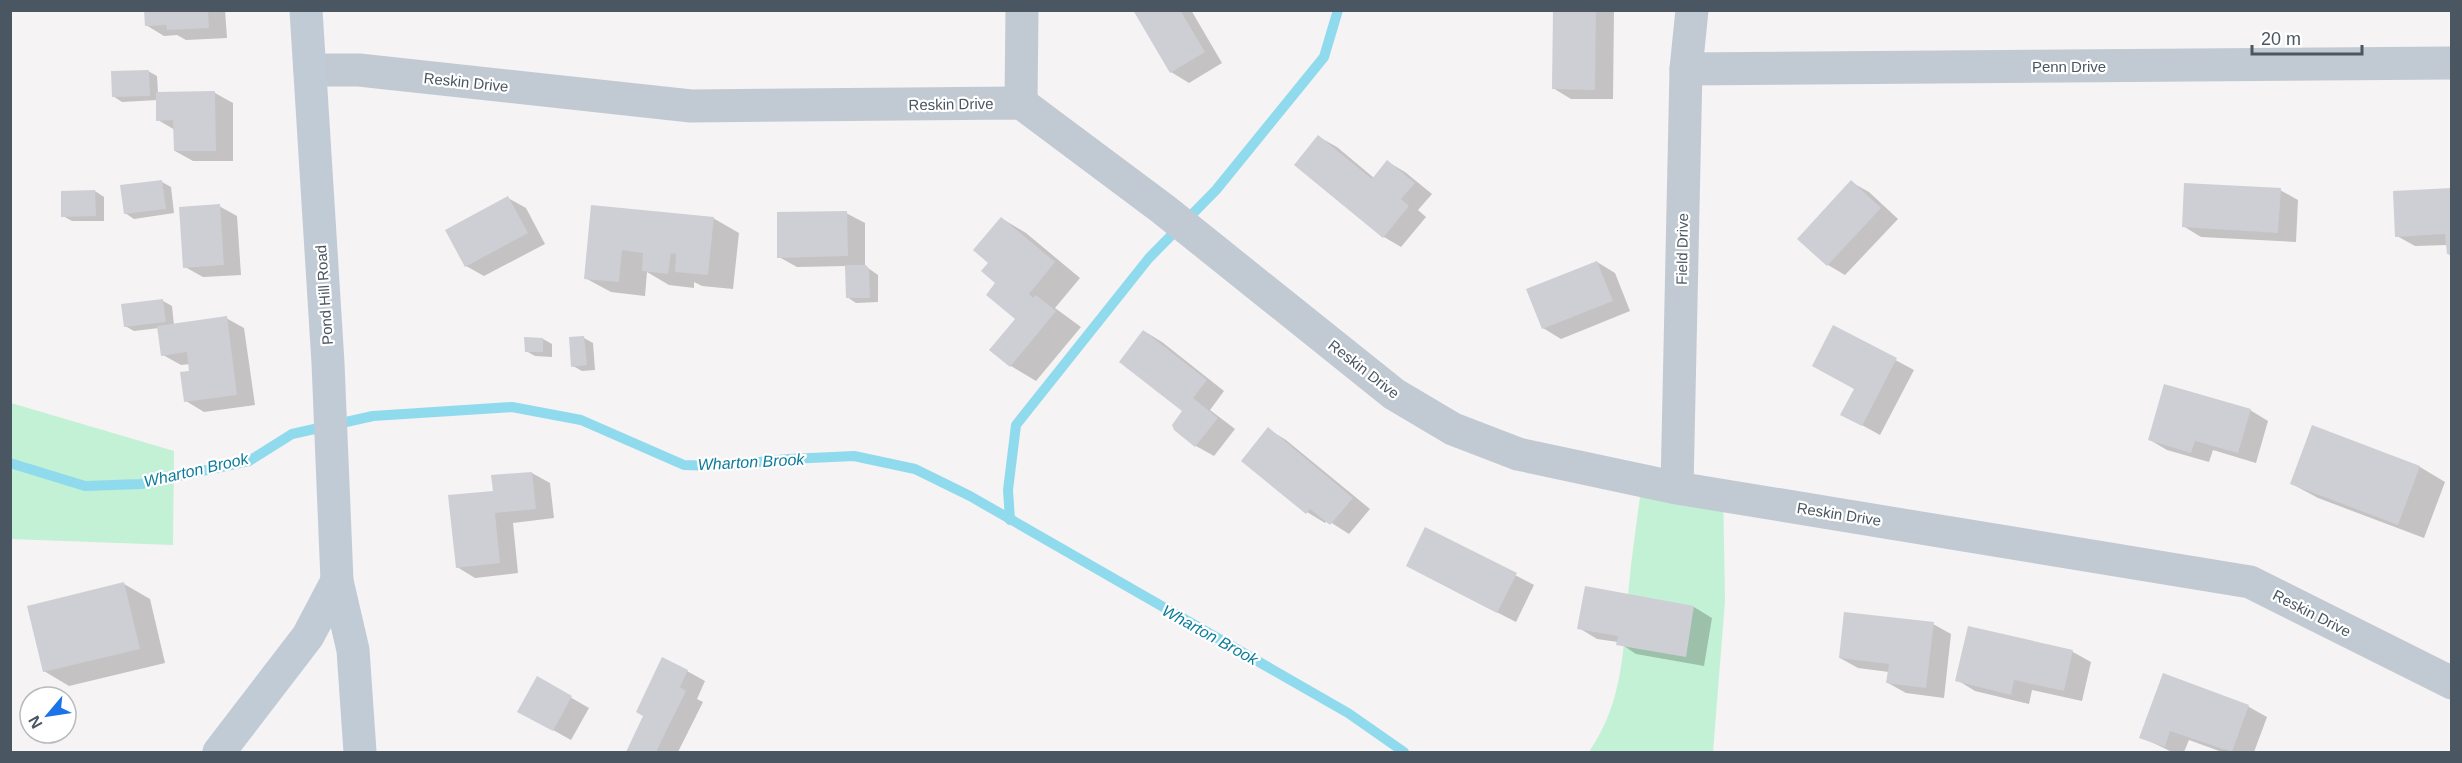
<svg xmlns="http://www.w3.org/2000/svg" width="2462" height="763" font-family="Arial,sans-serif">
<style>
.green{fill:#c3f1d5}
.shadow{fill:#0003}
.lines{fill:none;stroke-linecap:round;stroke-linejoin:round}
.stream{stroke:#90daee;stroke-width:10}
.building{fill:#cdcfd5}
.street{stroke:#c1cad2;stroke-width:33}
.secondary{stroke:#c1cbd6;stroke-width:33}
.labels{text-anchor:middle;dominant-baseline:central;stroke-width:4.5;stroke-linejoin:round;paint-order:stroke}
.street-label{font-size:15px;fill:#4a5661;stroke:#fff}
.water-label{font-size:16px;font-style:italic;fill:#0c7c9b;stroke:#fff}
</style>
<rect width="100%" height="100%" fill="#f5f3f3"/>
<g class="green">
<polygon points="11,403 174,451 173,545 11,539"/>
<path d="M1723 488 1725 601 1713 752H1589C1625 699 1623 646 1629 585 1632 553 1637 521 1641 489Z"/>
</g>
<g class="shadow">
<polygon points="145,10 225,10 227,38 186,40 177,35 164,36 146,25"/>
<polygon points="1135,10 1191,10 1222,63 1189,83 1171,72"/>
<polygon points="1555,10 1614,10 1613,99 1571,99 1553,88"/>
<polygon points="148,71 157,76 158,93 215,93 233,103 233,161 193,161 175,151 175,130 158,120 158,100 122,102 113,96"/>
<polygon points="1319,137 1337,147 1374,178 1388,162 1405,172 1432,194 1418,210 1426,217 1401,247 1384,237"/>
<polygon points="162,182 171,187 174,213 134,219 125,213"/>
<polygon points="1851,182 1869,192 1898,219 1845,275 1828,265"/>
<polygon points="2452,189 2452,256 2448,254 2447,245 2415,246 2397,236"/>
<polygon points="2280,190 2298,200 2296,242 2201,237 2183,226"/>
<polygon points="95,191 104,197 104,221 72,221 63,216"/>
<polygon points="508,198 526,208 545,244 484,276 466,266"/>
<polygon points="219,206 237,216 241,275 203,277 185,267"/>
<polygon points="592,206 713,218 739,233 733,289 702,286 694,282 694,288 669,285 647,272 645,296 611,292 585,278"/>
<polygon points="846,213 865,223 865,266 878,275 878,302 856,303 847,297 847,266 797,267 779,257"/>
<polygon points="1001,218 1026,233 1080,278 1055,308 1081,327 1036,381 1011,366 992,350 1017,319 997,283 990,263"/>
<polygon points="1597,262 1615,273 1630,311 1561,339 1543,328"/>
<polygon points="163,301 172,306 174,325 226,318 244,328 255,405 204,412 186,401 190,364 181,365 163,355 159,328 134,331 125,326"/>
<polygon points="1834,327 1914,370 1880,435 1860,424 1856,389"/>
<polygon points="1144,331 1162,342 1224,391 1210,410 1235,429 1214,456 1196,446 1185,411"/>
<polygon points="584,338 593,343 595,370 582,371 573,366"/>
<polygon points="526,339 543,339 552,344 552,357 535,356 526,351"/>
<polygon points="2250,410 2268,421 2256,463 2213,450 2209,462 2167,450 2150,440"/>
<polygon points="2313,427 2420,467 2445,482 2424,538 2318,498 2292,484"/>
<polygon points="1268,429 1286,440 1370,509 1349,534 1327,520 1325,523 1307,512"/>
<polygon points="532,473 550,483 554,518 513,523 518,573 475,578 457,567 494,492"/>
<polygon points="1426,529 1534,585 1516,622 1426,576"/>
<polygon points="124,584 150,599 165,663 69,686 44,671"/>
<polygon points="1586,588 1694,607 1712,618 1704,666 1636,654 1618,642 1597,639 1579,628"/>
<polygon points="1933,624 1951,634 1944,698 1906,693 1888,683 1889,672 1858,668 1840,658"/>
<polygon points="1969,628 2073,652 2091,662 2082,701 2032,690 2029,704 1975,691 1957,680"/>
<polygon points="687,671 705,681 697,699 703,702 678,752 627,752 645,716"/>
<polygon points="2164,675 2249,707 2267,717 2254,752 2222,752 2189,740 2184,752 2172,752 2141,737"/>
<polygon points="537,678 589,708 571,740 537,721"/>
</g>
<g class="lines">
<g class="stream">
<polyline points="10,463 85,486 141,484 249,461 292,434 373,416 512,407 581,420 684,465 717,466 789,459 854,456 915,469 970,496 1348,713 1404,752"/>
<polyline points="1010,520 1008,490 1016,425 1149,258 1216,190 1324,57 1338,10"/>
</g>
</g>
<g class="building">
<polygon points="144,10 208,10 209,28 167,30 166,25 145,26"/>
<polygon points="1133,10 1180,10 1205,52 1170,73"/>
<polygon points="1553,10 1596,10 1595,90 1552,89"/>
<polygon points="149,70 150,96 112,97 111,71"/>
<polygon points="215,91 216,151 174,151 173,120 156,121 156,92"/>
<polygon points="1318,135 1372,179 1387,160 1415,183 1401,199 1409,206 1383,238 1294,165"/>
<polygon points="162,180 166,209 124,214 120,185"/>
<polygon points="1851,180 1881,208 1827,266 1797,239"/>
<polygon points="2184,183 2281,188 2278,233 2182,227"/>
<polygon points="2452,188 2452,254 2447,254 2445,234 2395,237 2393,191"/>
<polygon points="95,190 96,216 61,217 61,191"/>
<polygon points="508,196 528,233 465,267 445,230"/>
<polygon points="220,204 224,265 183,268 179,207"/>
<polygon points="591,205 714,217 708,275 675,272 676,254 671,253 668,274 642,271 643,253 622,250 619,282 584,279"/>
<polygon points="847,211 848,256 777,258 777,212"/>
<polygon points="1001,217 1055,262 1029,294 1033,298 1036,295 1056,311 1010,367 989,350 1015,319 986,295 995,283 981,271 988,263 973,250"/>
<polygon points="1597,261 1613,301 1542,329 1526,289"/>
<polygon points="845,265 866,265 869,269 870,298 846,298"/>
<polygon points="163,299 166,322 124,327 121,304"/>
<polygon points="227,316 237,395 184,402 180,372 189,371 187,352 161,356 157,326"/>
<polygon points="1833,325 1897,358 1862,426 1840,415 1854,389 1812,366"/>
<polygon points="1143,330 1207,380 1193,398 1218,418 1195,447 1174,430 1172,425 1182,411 1119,362"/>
<polygon points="584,336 587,365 571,367 569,337"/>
<polygon points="524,337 543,338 543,352 525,352"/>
<polygon points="2164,384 2251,409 2238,453 2195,441 2191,453 2148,440"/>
<polygon points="2312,425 2420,466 2398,525 2290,484"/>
<polygon points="1268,427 1353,498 1330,525 1310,509 1306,514 1241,461"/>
<polygon points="532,472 536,509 495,513 500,563 456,568 448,495 493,491 491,475"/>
<polygon points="1425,527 1517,573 1497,613 1406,566"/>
<polygon points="124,582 140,649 43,672 27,606"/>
<polygon points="1585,586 1694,606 1686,657 1616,645 1618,636 1577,629"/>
<polygon points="1844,612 1934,622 1926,688 1886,683 1889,664 1839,658"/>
<polygon points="1968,626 2073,650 2064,691 2014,680 2011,695 1955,681"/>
<polygon points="662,657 688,670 680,687 686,691 656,752 626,752 643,716 636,712"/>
<polygon points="2163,673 2249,705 2232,752 2170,731 2165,747 2139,738"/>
<polygon points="537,676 572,696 553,731 517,712"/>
</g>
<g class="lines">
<g class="street">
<polyline points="1686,69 2452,63"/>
<polyline points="310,70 359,70 691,106 1021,103 1163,209 1394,394 1453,429 1518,454 1677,488 2250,582 2452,683"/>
<polyline points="1021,103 1022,10"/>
<polyline points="1677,488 1686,69 1692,10"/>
</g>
<g class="secondary">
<polyline points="306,10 328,363 337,581 353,650 360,752"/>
<polyline points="219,752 308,636 337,581"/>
</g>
</g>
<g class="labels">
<g class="street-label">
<text x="2069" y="66">Penn Drive</text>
<text transform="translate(466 82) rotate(6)">Reskin Drive</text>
<text transform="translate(951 104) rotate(-1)">Reskin Drive</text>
<text transform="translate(1682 249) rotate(-89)">Field Drive</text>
<text transform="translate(324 295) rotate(-94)">Pond Hill Road</text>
<text transform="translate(1364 369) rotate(38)">Reskin Drive</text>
<text transform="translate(1839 514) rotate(9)">Reskin Drive</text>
<text transform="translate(2312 613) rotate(27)">Reskin Drive</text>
</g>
<g class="water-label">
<text transform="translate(751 462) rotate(-3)">Wharton Brook</text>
<text transform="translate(196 470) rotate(-13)">Wharton Brook</text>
<text transform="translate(1210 635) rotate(29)">Wharton Brook</text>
</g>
</g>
<rect width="2462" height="763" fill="none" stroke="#4a5661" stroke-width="24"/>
<g transform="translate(48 715) rotate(241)"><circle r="28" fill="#ffffff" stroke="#b7bbc0" stroke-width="1.5"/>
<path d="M0-4.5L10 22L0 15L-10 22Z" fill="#1a73e8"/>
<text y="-9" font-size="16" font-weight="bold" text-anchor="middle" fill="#4a5661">N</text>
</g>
<path d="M2252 45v9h110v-9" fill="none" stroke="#4a5661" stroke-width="3"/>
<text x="2261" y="45" font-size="18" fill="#4a5661" stroke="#ffffff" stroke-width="4.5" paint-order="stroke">20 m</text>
</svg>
